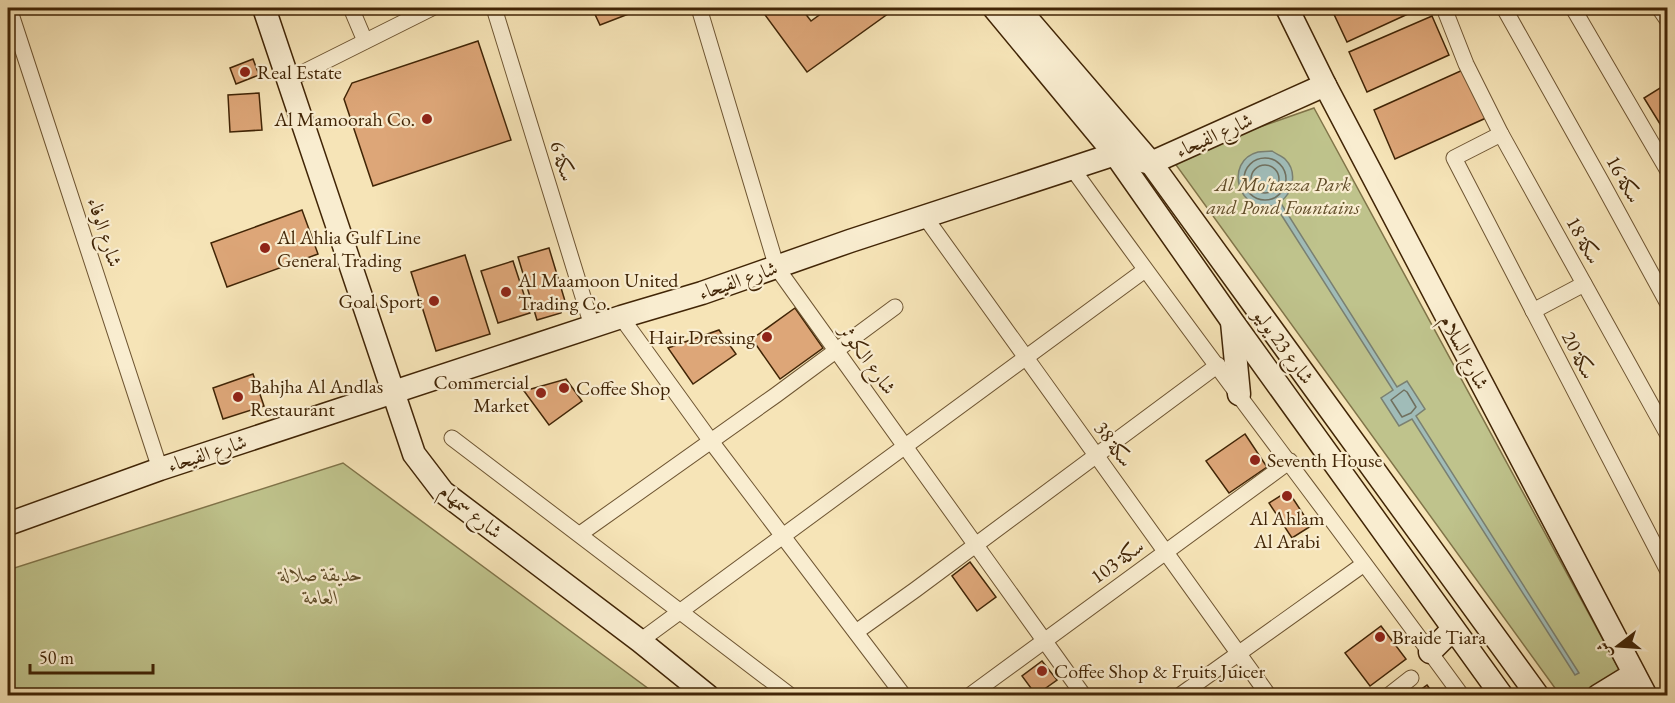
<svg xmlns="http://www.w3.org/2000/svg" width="1675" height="703" font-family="'EB Garamond',Amiri,serif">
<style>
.green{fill:#bfc38c;stroke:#807449;stroke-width:1.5}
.water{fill:#a0bcb8;stroke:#7a8071;stroke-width:1.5}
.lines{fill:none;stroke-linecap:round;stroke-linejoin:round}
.shore{stroke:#70705f;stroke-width:1.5}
.building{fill:#dda678;stroke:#412506;stroke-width:1.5}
.street-casing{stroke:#6e5532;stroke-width:17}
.secondary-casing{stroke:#412506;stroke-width:25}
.street{stroke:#f9edd0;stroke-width:15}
.secondary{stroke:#f9edd0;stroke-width:22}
.poi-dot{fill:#8f2418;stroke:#f9edd0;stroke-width:2}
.labels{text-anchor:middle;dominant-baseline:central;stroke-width:4.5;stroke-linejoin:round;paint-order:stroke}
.poi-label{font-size:20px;fill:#412506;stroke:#f9edd0;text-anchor:start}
.street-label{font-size:20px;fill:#412506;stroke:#f9edd0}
.park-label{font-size:20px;font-style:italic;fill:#604c28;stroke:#f9edd0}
</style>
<rect width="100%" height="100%" fill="#f6e4b7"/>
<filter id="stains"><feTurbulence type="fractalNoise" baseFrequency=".00333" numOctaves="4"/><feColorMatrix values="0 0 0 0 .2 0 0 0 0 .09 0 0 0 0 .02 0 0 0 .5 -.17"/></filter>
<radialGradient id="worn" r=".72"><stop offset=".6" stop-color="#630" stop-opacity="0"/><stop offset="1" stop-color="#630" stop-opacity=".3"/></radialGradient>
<g class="green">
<polygon points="1314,108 1633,695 1560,695 1171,158"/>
<polygon points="343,463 657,695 8,695 8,570"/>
</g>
<path class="water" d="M1272 151C1276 154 1282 156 1285 159 1298 172 1293 193 1280 202L1397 387 1407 381 1425 409 1416 416 1579 673 1575 675 1412 419 1399 426 1381 398 1393 390 1275 205C1238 216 1223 161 1258 152 1262 151 1268 152 1272 151Z"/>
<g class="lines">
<g class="shore">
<circle cx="1265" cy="179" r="21"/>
<circle cx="1265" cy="179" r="14"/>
<polygon points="1404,390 1407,392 1416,407 1411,413 1402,417 1391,400"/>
</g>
</g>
<g class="building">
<polygon points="592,8 644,8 600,25"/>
<polygon points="760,8 801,8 811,21 829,8 896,8 807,72"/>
<polygon points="1331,8 1421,8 1347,42"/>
<polygon points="1432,16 1449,55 1367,92 1349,52"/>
<polygon points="478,41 511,140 373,186 344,99 352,83"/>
<polygon points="253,59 259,75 236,84 230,68"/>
<polygon points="1465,69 1486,118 1395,159 1374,110"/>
<polygon points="1668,83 1668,131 1665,132 1644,98"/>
<polygon points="259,93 262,130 230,132 228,95"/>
<polygon points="302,210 318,254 227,287 211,243"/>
<polygon points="549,248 565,301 561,313 537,320 518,257"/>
<polygon points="465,255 490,334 436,351 411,272"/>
<polygon points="513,261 530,313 498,323 481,271"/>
<polygon points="795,308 823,348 780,379 752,339"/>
<polygon points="719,330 736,354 693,384 668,348"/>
<polygon points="253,374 264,406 223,419 213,388"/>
<polygon points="566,379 582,401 549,425 524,391"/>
<polygon points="1245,434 1267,467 1229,493 1206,461"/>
<polygon points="1288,491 1311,526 1292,538 1269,503"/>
<polygon points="970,562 996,597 977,611 952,576"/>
<polygon points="1381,626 1406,659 1370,686 1345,653"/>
<polygon points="1042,661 1057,680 1036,695 1022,676"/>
<polygon points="1427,685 1435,696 1412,696"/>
</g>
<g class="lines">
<defs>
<g id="street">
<polyline points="9,8 160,469"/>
<polyline points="351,8 365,41"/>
<polyline points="494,8 592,326"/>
<polyline points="699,8 777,268 1084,696"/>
<polyline points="1444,8 1466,64 1501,134 1668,435"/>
<polyline points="1504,8 1601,181 1668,304"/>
<polyline points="1573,8 1668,171"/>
<polyline points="1659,8 1668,21"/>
<polyline points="288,80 432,8"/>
<polyline points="1501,134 1454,158 1668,571"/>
<path d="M1072 168C1199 346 1333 519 1462 696"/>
<polyline points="925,217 1269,696"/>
<polyline points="1533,311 1584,284"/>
<polyline points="621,317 710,440 904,696"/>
<polyline points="452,438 791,696"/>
<polyline points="580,534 776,395 895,307"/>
<polyline points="856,632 915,590 1218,365"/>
<polyline points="640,641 1145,270"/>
<polyline points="969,696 1290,461"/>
<polyline points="1179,696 1364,564"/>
<polyline points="1388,696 1411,678"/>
</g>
<g id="secondary">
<polyline points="264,8 414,454 443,492 640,641 708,696"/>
<polyline points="994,8 1115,154 1232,321 1502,696"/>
<polyline points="1018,8 1151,163 1538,696"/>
<polyline points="1287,8 1325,85 1646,696"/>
<polyline points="1232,322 1239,394"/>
<polyline points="8,524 160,469 621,317 702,293 850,241 1115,154 1151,163 1325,85"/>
<polyline points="1430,652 1453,629"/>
<polyline points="1598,696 1634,674"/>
</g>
</defs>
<use href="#street" class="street-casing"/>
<use href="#secondary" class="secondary-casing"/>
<use href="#street" class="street"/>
<use href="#secondary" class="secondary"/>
</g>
<g class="poi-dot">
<circle cx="245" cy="72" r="6"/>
<circle cx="427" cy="119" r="6"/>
<circle cx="265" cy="248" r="6"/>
<circle cx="506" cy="292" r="6"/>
<circle cx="434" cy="301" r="6"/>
<circle cx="767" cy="337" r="6"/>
<circle cx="564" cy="388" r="6"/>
<circle cx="541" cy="393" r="6"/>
<circle cx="238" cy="397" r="6"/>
<circle cx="1255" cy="460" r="6"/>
<circle cx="1287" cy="496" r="6"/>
<circle cx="1380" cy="637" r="6"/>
<circle cx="1042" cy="671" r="6"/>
</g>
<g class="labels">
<g class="poi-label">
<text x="257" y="72">Real Estate</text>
<text x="415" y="119" text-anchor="end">Al Mamoorah Co.</text>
<text x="277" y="237">Al Ahlia Gulf Line<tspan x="277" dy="23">General Trading</tspan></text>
<text x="518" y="280">Al Maamoon United<tspan x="518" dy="23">Trading Co.</tspan></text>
<text x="422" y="301" text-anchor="end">Goal Sport</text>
<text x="755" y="337" text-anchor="end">Hair Dressing</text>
<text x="529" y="382" text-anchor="end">Commercial<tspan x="529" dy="23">Market</tspan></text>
<text x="250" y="386">Bahjha Al Andlas<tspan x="250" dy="23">Restaurant</tspan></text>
<text x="576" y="388">Coffee Shop</text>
<text x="1267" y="460">Seventh House</text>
<text x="1287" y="518" text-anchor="middle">Al Ahlam<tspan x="1287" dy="23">Al Arabi</tspan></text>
<text x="1392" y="637">Braide Tiara</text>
<text x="1054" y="671">Coffee Shop &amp; Fruits Juicer</text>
</g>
<g class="street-label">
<text transform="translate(1214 135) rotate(-24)">شارع الفيحاء</text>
<text transform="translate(563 161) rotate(73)">سكة 6</text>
<text transform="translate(1624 179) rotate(61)">سكة 16</text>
<text transform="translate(105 232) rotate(72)">شارع الوفاء</text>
<text transform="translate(1584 240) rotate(61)">سكة 18</text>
<text transform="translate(738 280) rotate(-19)">شارع الفيحاء</text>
<text transform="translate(1284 346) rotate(54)">شارع 23 يوليو</text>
<text transform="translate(1465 352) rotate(62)">شارع السلام</text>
<text transform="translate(1579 355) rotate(63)">سكة 20</text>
<text transform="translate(868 359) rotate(54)">شارع الكوثر</text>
<text transform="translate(1114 444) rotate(54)">سكة 38</text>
<text transform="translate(207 453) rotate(-18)">شارع الفيحاء</text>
<text transform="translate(471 511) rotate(39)">شارع سمهام</text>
<text transform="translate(1117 561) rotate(-36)">سكة 103</text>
</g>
<g class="park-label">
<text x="1283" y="184">Al Mo'tazza Park<tspan x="1283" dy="23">and Pond Fountains</tspan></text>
<text x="321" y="574">حديقة صلالة<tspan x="321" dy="23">العامة</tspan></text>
</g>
</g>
<rect width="1675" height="703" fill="none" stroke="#f6e4b7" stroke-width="30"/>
<rect x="9" y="9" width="1657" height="685" fill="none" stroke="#412506" stroke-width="3"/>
<rect x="15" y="15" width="1645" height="673" fill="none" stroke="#412506" stroke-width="1.5"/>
<g transform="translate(1618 646) rotate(253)" stroke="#f9edd0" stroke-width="4.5" paint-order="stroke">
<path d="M0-4.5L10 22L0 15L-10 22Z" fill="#412506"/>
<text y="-9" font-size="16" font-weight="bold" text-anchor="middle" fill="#412506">ش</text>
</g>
<path d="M30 664v9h123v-9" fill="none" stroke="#412506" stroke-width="3"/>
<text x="39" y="664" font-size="18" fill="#412506" stroke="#f9edd0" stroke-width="4.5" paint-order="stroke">50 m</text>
<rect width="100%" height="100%" filter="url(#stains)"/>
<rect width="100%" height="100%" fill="url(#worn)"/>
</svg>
